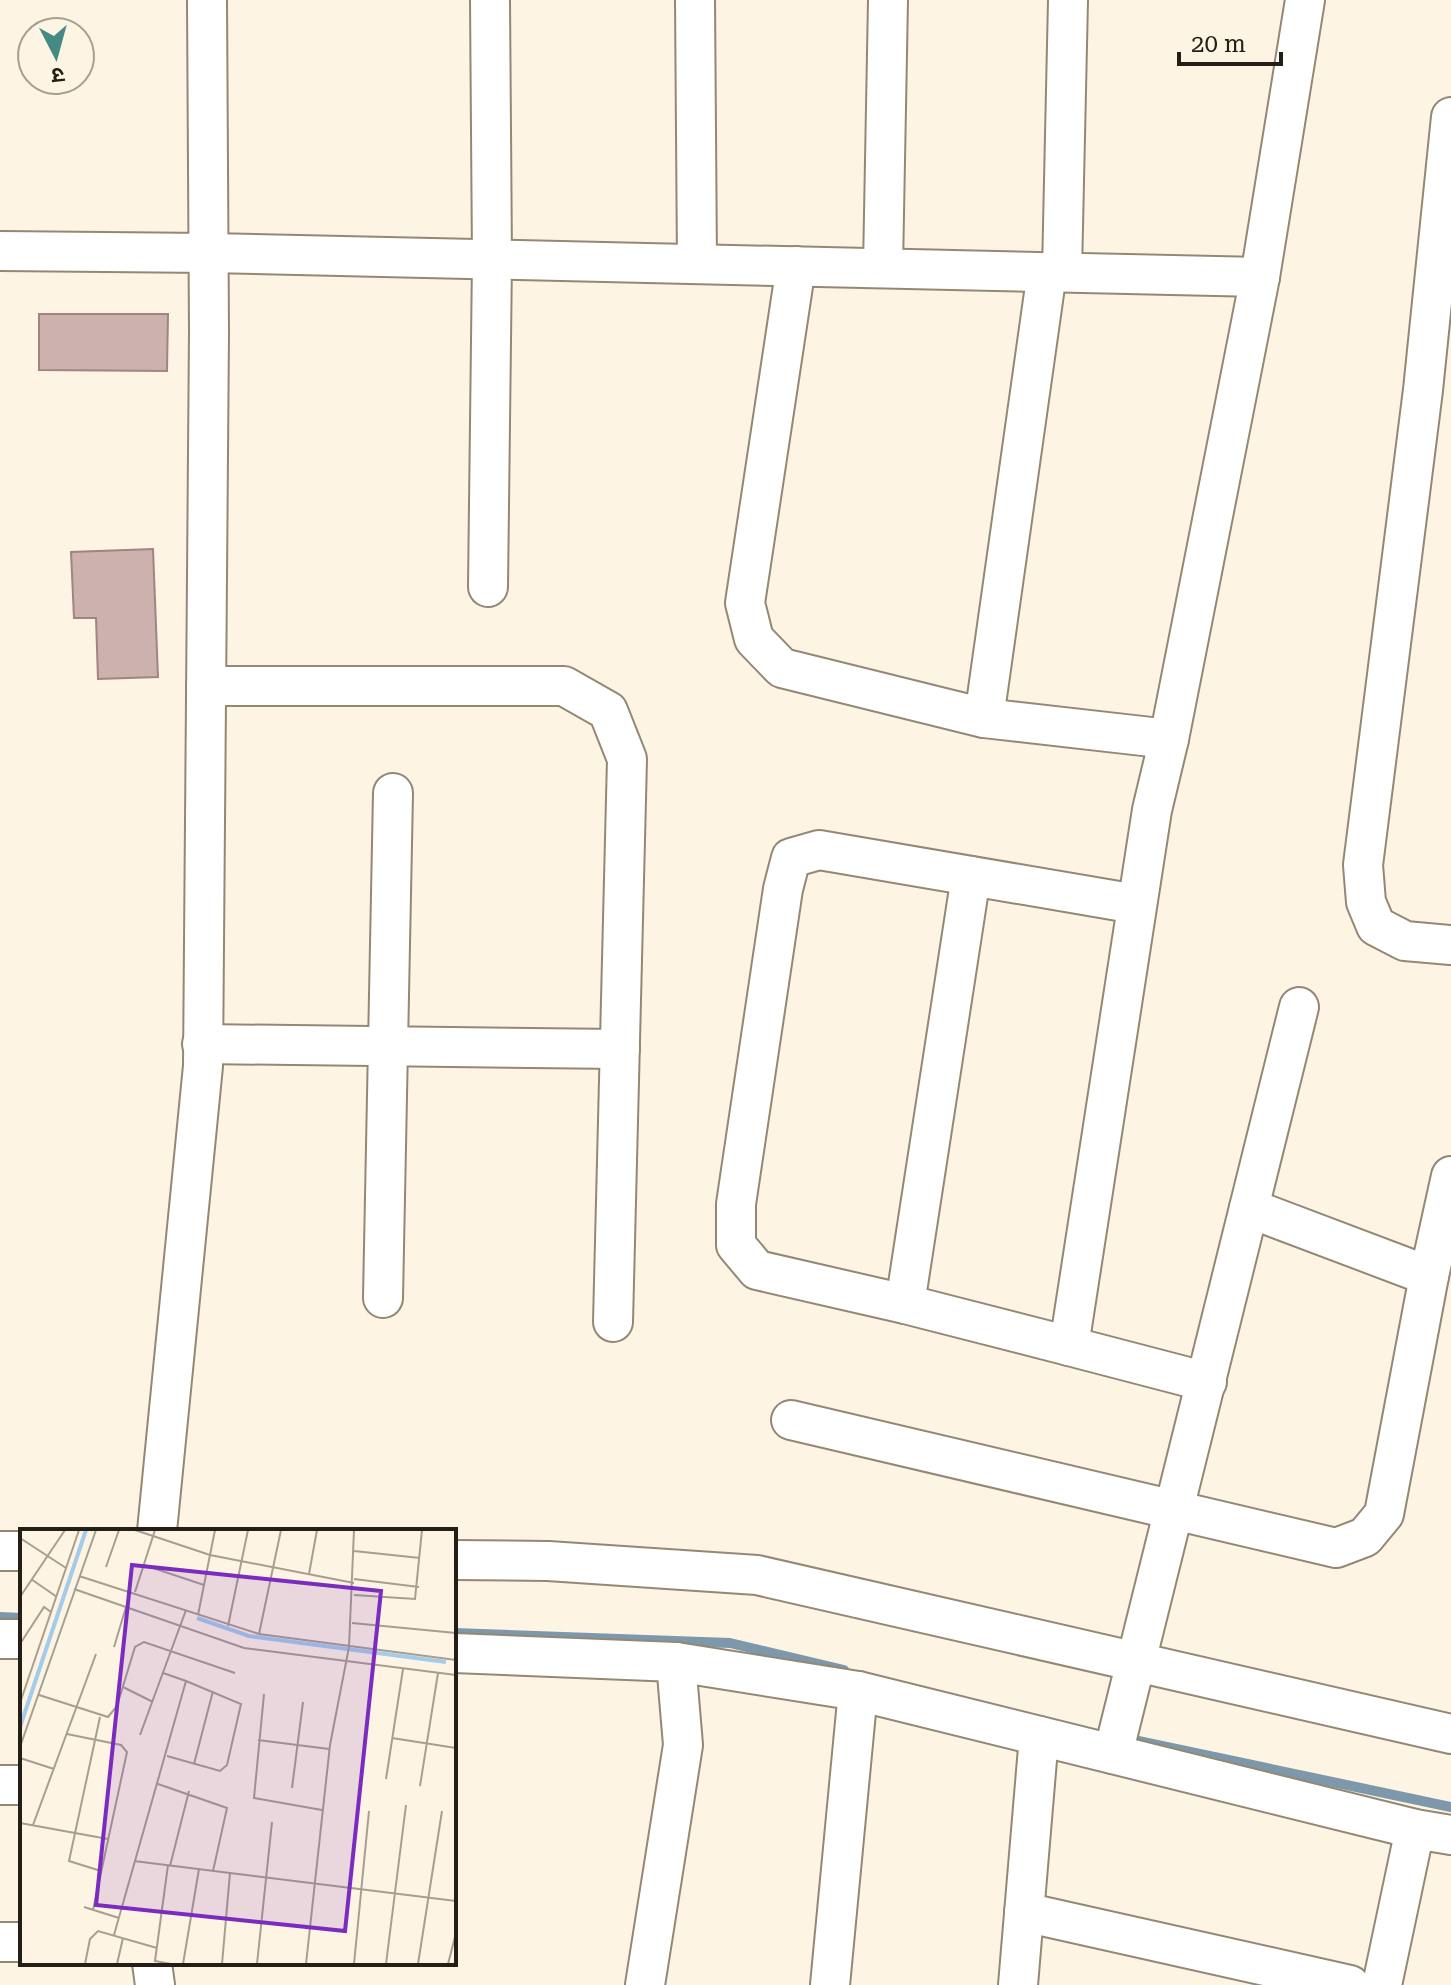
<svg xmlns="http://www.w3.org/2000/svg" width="1451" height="1985" font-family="'Roboto Serif','Noto Sans Devanagari',serif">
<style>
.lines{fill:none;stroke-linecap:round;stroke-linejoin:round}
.stream{stroke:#7d98ab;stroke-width:10}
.building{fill:#ccb1ae;stroke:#9e8582;stroke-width:2}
.minor-casing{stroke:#938874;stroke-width:42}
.minor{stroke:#fff;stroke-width:38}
.inset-river{fill:none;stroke:#a3cceb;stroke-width:4}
.inset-road{fill:none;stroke:#a69f91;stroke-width:2}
.view{fill:#7b2cbf;fill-opacity:0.15;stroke:#7b2cbf;stroke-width:4}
.inset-edge{fill:none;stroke:#231f17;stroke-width:4}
</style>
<rect width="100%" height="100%" fill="#fef4e3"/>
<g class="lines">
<g class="stream">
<polyline points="0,1617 22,1618"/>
<polyline points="454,1633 730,1643 844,1670"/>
<polyline points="1124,1738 1451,1807"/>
</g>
</g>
<g class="building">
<polygon points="39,314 168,314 167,371 39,370"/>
<polygon points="153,549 158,677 98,679 96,618 74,618 71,552"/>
</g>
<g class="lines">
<defs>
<g id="minor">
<polyline points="695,0 697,264"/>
<polyline points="1451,117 1423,390 1363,865 1366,902 1376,926 1405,941 1451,945"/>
<polyline points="0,251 209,253 1260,277"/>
<polyline points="796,266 745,603 754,639 782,668 984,718 1169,739"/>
<polyline points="883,268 888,0"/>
<polyline points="1062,272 1068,0"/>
<polyline points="488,587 492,259 490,0"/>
<polyline points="206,686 564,686 608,711 627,759 613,1322"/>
<polyline points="984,718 1047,272"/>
<polyline points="202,1044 620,1049"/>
<polyline points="1249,1208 1429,1276"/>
<polyline points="383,1298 393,793"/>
<polyline points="905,1304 971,876"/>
<polyline points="1069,1346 905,1304 757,1270 736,1245 736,1204 783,889 791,858 819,850 1136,904"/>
<polyline points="1207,1382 1069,1346 1152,810 1169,739 1260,277 1305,0"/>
<polyline points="791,1420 1336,1548 1365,1537 1384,1514 1429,1276 1451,1176"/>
<polyline points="157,1531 203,1066 209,332 207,0"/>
<polyline points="0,1551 22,1551"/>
<polyline points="454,1560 548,1561 757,1575 1451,1734"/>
<polyline points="0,1639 22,1639"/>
<polyline points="454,1653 676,1662 858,1691 1415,1829 1451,1835"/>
<polyline points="1113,1754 1299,1007"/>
<polyline points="0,1785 22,1785"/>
<polyline points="1024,1912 1350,1985"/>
<polyline points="0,1942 22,1942"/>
<polyline points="152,1963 155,1985"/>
<polyline points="645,1985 683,1745 676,1662"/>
<polyline points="830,1985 858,1691"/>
<polyline points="1018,1985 1039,1736"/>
<polyline points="1382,1985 1415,1829"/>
</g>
</defs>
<use href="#minor" class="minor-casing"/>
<use href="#minor" class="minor"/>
</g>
<g transform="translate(20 1529)">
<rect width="436" height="436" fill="#fef4e3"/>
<path class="inset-river" d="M177 89 229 107 426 133M0 198 66 1"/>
<path class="inset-road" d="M115 1 190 26 334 54M0 9 46 39M334 22 400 29M124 36 184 56M86 38 99 1M289 45 297 1M59 47 239 105 436 131M11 50 37 68M334 50 399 58M54 60 224 119 436 146M115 63 135 1M334 66 395 70 402 1M0 68 45 1M178 86 195 1M332 94 436 104M208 97 228 1M239 105 261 1M0 115 24 78 31 83M94 118 106 78M103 158 133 173M244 165 234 269 302 281M19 166 88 188 97 177 115 118 124 113 215 144M0 174 59 1M80 188 49 332 81 342M47 205 101 216 107 223 73 381M120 206 166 81M372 209 436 219M238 211 309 220M0 218 76 1M147 227 200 242 207 236 221 175 166 152M0 229 34 240M174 235 193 162M366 250 383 140M138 255 207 279 193 342M400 257 418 144M272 259 283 173M0 294 88 310M13 296 76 125M114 332 436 372M148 336 135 432 151 435M150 337 169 262M64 378 99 389M94 406 166 152 143 144M65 435 70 410 78 402 137 419M97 435 103 409M163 435 179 340M202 435 210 344M237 435 252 293M286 435 310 216 329 118 334 1M334 435 349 282M366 435 386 276M398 435 422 282M428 435 436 404"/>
<path class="view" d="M112 36 361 62 325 402 76 376Z"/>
<rect width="436" height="436" class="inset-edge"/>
</g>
<g transform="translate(56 56) rotate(174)"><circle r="38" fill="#fef4e3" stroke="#a69f91" stroke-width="2"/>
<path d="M0-6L14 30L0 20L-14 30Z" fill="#458b83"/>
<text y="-12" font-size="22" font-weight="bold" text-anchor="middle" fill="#231f17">उ</text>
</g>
<path d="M1179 52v12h102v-12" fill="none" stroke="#231f17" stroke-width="4"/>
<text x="1191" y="52" font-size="24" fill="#231f17" stroke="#fef4e3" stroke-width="6" paint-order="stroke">20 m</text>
</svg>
